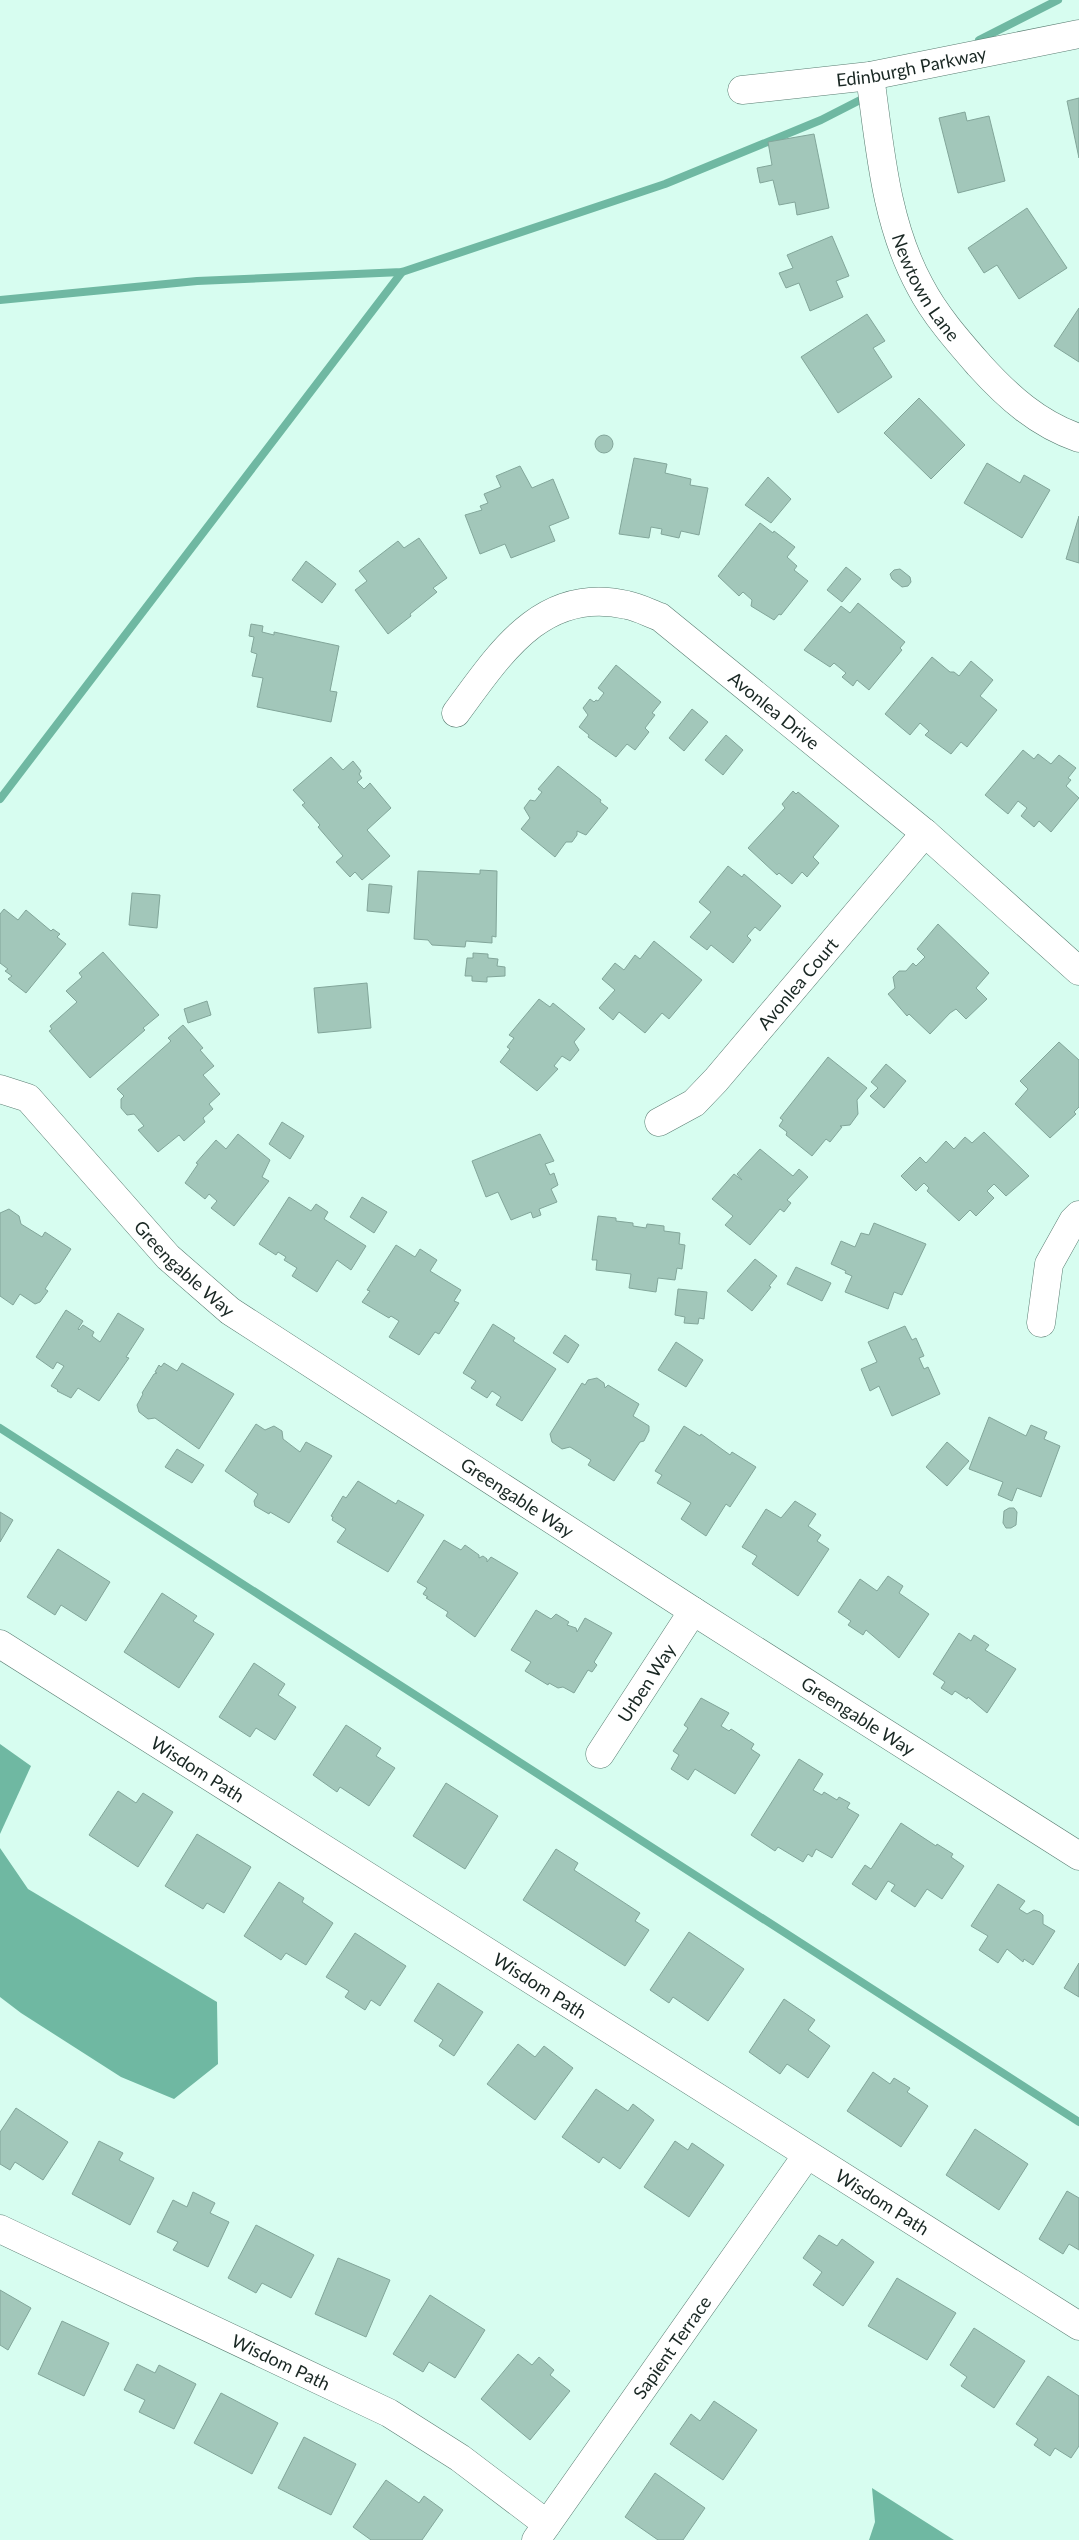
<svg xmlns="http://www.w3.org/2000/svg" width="1079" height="2540" font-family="Lato,sans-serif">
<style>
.water{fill:#6fb8a2}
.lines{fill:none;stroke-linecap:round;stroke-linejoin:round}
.stream{stroke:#6fb8a2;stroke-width:8}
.building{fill:#a2c7ba;stroke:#82a69a}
.street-casing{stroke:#5a7d72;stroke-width:29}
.street{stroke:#fff;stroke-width:28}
.labels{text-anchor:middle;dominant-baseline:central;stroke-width:4;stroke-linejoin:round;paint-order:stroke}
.street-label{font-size:18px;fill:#192723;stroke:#fff}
</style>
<rect width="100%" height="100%" fill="#d7fdf0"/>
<g class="water">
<polygon points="0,1744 31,1766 0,1834"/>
<polygon points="0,1848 28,1889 217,2002 218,2064 174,2099 121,2077 21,2013 0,1997"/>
<polygon points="872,2488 954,2540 869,2540 875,2522"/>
</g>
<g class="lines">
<g class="stream">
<polyline points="979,40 1058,0"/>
<polyline points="0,300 197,281 402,272 665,184 821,120 868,96"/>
<polyline points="0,799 402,272"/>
<polyline points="0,1428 1079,2122"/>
</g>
</g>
<g class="building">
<polygon points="1079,98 1079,158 1067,101"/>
<polygon points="965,112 967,121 989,116 1005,181 958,193 939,118"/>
<polygon points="814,134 829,208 797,215 795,202 779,205 773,180 760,183 757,168 772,165 768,142"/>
<polygon points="1027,208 1067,268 1019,299 997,265 984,273 968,248"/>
<polygon points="832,236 849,276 836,281 843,297 810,311 799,283 786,288 779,273 793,268 787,255"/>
<polygon points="1079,308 1079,362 1054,346"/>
<polygon points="867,314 885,341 873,348 892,377 838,413 801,357"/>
<polygon points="919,398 965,445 931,479 884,433"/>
<circle cx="604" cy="444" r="9"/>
<polygon points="634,458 667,464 665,473 691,479 690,485 708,488 699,535 681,531 679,538 661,534 662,529 651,527 649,538 619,534"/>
<polygon points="987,463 1020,483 1024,475 1050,490 1022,538 964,503"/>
<polygon points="520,466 532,488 553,479 569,518 549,526 555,541 511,558 505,544 480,554 465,515 482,510 480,506 488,503 484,494 501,487 496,476"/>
<polygon points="768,477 791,499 771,523 745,505"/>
<polygon points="1079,516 1079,563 1066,559"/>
<polygon points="760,523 773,533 774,531 795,547 787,557 797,566 794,570 808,581 781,615 779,614 774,620 751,606 752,600 743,592 739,596 718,576"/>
<polygon points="419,538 447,578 433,588 437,592 410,614 411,616 388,634 355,590 367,581 359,571 398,541 404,548"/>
<polygon points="306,561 336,584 322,603 292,580"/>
<polygon points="846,567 861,579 842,602 827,590"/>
<polygon points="900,569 910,577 911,582 908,586 902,587 892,579 890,574 894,570"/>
<polygon points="858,603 905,642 900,648 902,650 869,690 857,680 853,686 842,677 846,673 834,663 830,667 804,650 841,606 850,613"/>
<polygon points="251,624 263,626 262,632 274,635 274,632 339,646 330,691 337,692 331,722 257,707 263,678 252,676 257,654 251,652 254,637 249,636"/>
<polygon points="932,657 950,672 954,672 959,676 971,661 993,680 980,696 997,710 967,747 961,742 951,754 925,735 929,731 920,723 910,735 885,714"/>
<polygon points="616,665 661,702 652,713 655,715 645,728 649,732 635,750 627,744 616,757 588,737 589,735 579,727 588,715 583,708 590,699 594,702 596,700 598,701 604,693 598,688"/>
<polygon points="692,709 708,722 684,751 669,738"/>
<polygon points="726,735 743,750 723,775 705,760"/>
<polygon points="1023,750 1034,759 1038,754 1051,764 1059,755 1076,768 1068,778 1071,780 1066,786 1079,798 1051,832 1039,821 1034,827 1021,816 1027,808 1018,801 1008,814 985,795"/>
<polygon points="331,757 343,770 353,761 361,771 359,774 362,778 357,782 364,789 370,783 391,808 367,830 390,856 362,880 355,872 350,877 336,862 343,856 318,827 320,825 302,805 305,803 293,790"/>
<polygon points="558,766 601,800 600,802 608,808 586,835 577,831 577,835 572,842 566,842 555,857 521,829 530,818 524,808 530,800 535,801 542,792 538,789"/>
<polygon points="793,791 796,794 798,792 839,826 813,857 819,863 807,877 802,872 792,884 779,873 777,875 748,848 785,808 782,804"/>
<polygon points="728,866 742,877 744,874 781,906 760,931 755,927 747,936 751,940 733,963 711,945 707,950 690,937 711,912 699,902"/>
<polygon points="480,870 497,871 496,937 492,936 492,943 466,941 465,947 432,945 428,940 414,939 418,871 480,874"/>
<polygon points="369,884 392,886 389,913 367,911"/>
<polygon points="132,893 160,895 157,928 129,925"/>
<polygon points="4,909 18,920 26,910 51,931 53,929 60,934 57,937 66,944 26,993 8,979 12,976 5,971 8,969 0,963 0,914"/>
<polygon points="938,924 989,973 976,988 987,999 966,1019 956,1009 950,1013 930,1034 909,1014 907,1016 888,994 895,988 893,977 899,971 906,971 913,963 916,966 925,957 917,949"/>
<polygon points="654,941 702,980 669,1019 662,1013 645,1033 619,1012 613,1020 599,1008 615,990 602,979 615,963 624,970 635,955 640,959"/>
<polygon points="103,952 159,1015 143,1028 145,1030 90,1078 49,1031 52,1029 50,1026 77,1002 66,991 82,977 79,973"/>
<polygon points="473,953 488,954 488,958 498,959 497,966 505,967 505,976 487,977 487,982 472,981 472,976 465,976 467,958 473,958"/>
<polygon points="367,983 371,1028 318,1033 314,988"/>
<polygon points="539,999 550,1007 553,1003 585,1029 574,1042 579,1050 570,1061 562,1056 554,1066 558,1069 537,1091 500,1062 510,1049 507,1047 514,1038 509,1035"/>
<polygon points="207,1001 211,1015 188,1023 184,1009"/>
<polygon points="183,1025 203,1048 200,1050 214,1066 203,1075 220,1094 209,1104 213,1109 203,1118 205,1122 184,1141 179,1135 158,1152 138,1130 144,1126 134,1114 127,1115 121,1108 121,1099 124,1096 117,1089 171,1041 168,1038"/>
<polygon points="1059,1042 1079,1060 1079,1107 1074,1112 1076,1114 1050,1138 1015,1104 1028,1089 1020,1081"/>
<polygon points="828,1057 867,1088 857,1100 858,1114 850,1125 840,1126 842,1127 830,1142 826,1139 812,1156 786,1135 787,1132 779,1126 783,1120 780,1118"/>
<polygon points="886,1064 906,1081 884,1108 870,1096 878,1088 871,1082"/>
<polygon points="282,1122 304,1136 290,1159 269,1144"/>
<polygon points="984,1132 1029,1176 1006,1196 994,1184 987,1191 994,1198 976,1216 970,1210 959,1221 927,1191 929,1188 924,1183 916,1191 901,1176 920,1157 926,1163 946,1141 954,1149 965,1137 972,1143"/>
<polygon points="238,1134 270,1160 262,1177 269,1181 234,1226 211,1208 217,1201 209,1194 205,1199 185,1183 198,1164 196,1163 216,1140 226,1149"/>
<polygon points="540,1134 554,1161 545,1164 550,1175 554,1173 558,1185 551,1189 557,1202 539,1209 541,1215 533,1218 531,1212 511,1220 498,1192 486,1197 472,1161"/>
<polygon points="760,1149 793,1176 799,1169 808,1177 787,1200 791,1203 784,1212 780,1209 750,1245 725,1225 733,1216 712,1199 734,1174 742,1180 737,1174"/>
<polygon points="289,1197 311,1211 316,1204 328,1212 324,1219 366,1246 351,1270 337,1260 317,1292 292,1276 297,1268 284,1260 286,1257 278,1252 276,1255 259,1244"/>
<polygon points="362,1197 387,1212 374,1233 350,1217"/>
<polygon points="9,1209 19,1216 21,1224 42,1237 45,1232 71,1249 45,1289 48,1291 40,1302 35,1304 20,1294 13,1305 0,1296 0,1213"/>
<polygon points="598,1216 616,1218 616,1221 633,1223 633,1226 646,1228 647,1224 664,1226 664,1231 680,1233 679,1244 685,1245 682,1269 677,1268 675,1280 658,1278 656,1292 629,1288 631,1274 596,1270 597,1260 592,1260"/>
<polygon points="874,1223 926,1244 902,1295 894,1292 888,1309 845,1292 852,1276 845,1273 846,1271 831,1264 841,1241 855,1247 861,1233 869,1235"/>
<polygon points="396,1245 415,1257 420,1249 437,1260 430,1271 461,1290 454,1301 459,1303 439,1334 435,1332 419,1355 389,1337 399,1321 391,1316 389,1318 362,1302 370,1291 367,1290"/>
<polygon points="755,1259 777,1276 769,1286 771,1287 752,1311 727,1291"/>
<polygon points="796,1267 831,1283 822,1301 787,1284"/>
<polygon points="678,1289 707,1292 704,1319 699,1318 698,1324 684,1323 685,1317 675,1315"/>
<polygon points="66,1310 83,1321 78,1329 79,1330 83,1325 94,1332 92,1336 100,1342 118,1313 144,1329 126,1357 129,1358 99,1401 78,1388 71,1398 57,1391 58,1390 51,1386 64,1366 57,1362 53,1369 36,1357"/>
<polygon points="493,1324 515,1338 513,1341 556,1369 522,1421 496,1405 501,1397 492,1391 487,1398 471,1388 476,1381 463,1373"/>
<polygon points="905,1326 912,1340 916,1338 924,1356 919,1358 924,1369 928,1367 940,1394 892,1416 879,1386 870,1391 861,1369 877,1362 868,1342"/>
<polygon points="565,1335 579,1345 568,1363 553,1353"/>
<polygon points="676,1342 703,1360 686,1387 658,1370"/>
<polygon points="164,1363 177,1371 182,1363 234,1394 199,1449 155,1418 148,1419 139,1412 137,1405 143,1394 142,1393 154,1374 157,1373 155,1372 159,1365 161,1367"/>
<polygon points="597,1378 604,1383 605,1388 608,1385 639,1404 633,1416 649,1426 649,1431 644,1441 640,1442 614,1481 588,1465 591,1460 570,1447 562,1449 552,1442 550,1434 582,1383 585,1385 588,1380"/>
<polygon points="989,1417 1026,1436 1031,1425 1047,1432 1044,1439 1060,1446 1041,1497 1017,1488 1012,1501 998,1495 1003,1482 969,1469"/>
<polygon points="256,1424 265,1430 274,1426 282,1431 283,1439 300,1452 306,1442 332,1456 289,1523 270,1512 269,1514 255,1506 254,1501 258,1494 225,1471"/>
<polygon points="684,1426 700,1436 701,1434 730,1455 732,1452 756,1467 730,1507 726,1504 706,1536 681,1519 691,1503 657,1483 662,1475 655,1471"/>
<polygon points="947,1442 969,1461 947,1486 926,1467"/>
<polygon points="177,1449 204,1465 192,1483 165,1467"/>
<polygon points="358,1481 396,1504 398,1500 424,1515 388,1572 337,1542 346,1529 332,1520 333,1517 331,1516 343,1496 346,1498"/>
<polygon points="795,1501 816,1514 808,1526 821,1535 817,1541 829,1549 798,1596 752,1564 757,1556 742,1547 766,1509 781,1518"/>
<polygon points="1009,1508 1014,1508 1017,1512 1016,1525 1011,1528 1006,1528 1003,1523 1004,1511"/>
<polygon points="0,1512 13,1520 0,1542"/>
<polygon points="444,1540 461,1550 465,1545 479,1555 479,1558 483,1556 487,1559 487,1562 491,1557 518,1573 475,1637 446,1616 448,1612 426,1598 428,1597 423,1594 427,1588 417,1582"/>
<polygon points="58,1549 110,1582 86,1621 61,1605 55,1615 27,1597"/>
<polygon points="888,1576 903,1586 899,1593 929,1614 899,1658 866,1630 863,1635 848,1625 851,1621 838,1612 860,1579 877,1591"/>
<polygon points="162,1593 197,1616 193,1621 214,1634 179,1688 124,1652"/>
<polygon points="536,1610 551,1619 556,1614 569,1622 567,1625 576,1628 577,1632 585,1618 612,1633 594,1662 597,1665 592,1672 588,1670 574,1693 563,1687 558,1688 549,1683 548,1685 525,1671 531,1662 511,1650"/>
<polygon points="959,1633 971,1641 974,1635 989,1645 985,1650 1016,1669 987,1713 968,1697 967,1699 955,1691 952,1695 941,1688 945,1682 933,1674"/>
<polygon points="254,1663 285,1684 278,1695 296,1707 275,1740 256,1728 250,1737 219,1717"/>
<polygon points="701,1698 729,1713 721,1726 729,1731 731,1729 754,1744 751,1749 760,1755 735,1794 695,1769 688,1780 671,1769 679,1755 673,1751 688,1728 684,1725"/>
<polygon points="346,1725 381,1748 376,1756 395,1768 369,1806 340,1787 337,1792 313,1775"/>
<polygon points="799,1759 823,1774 813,1790 822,1795 824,1792 837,1800 839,1797 850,1803 847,1808 859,1815 832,1858 816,1849 812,1857 808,1854 803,1862 778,1847 775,1851 751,1835"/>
<polygon points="446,1783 498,1816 465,1869 413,1836"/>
<polygon points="118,1791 136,1803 143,1793 173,1812 138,1867 89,1835"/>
<polygon points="901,1823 936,1846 937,1844 953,1854 951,1857 964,1866 942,1899 927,1889 915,1907 891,1891 895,1885 888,1881 876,1900 852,1884 865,1865 871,1869"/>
<polygon points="197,1834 251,1867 224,1913 207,1903 203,1909 165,1886"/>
<polygon points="556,1849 578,1863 574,1870 640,1913 635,1921 649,1930 625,1966 523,1900"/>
<polygon points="279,1882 304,1898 302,1902 333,1923 306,1965 286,1953 281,1960 244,1936"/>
<polygon points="998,1884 1025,1901 1019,1909 1027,1914 1034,1910 1040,1912 1043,1915 1043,1924 1055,1931 1033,1965 1024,1959 1023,1962 1007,1949 998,1963 979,1950 988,1936 971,1926"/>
<polygon points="689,1932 744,1969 708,2021 673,1997 669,2003 650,1990"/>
<polygon points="355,1933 406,1966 380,2006 371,2000 365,2010 345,1997 349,1991 326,1977"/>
<polygon points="1079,1963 1079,1997 1064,1988"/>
<polygon points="438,1983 483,2012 454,2056 439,2046 443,2040 414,2021"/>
<polygon points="784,1999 815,2020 808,2030 830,2046 808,2078 787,2064 780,2074 749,2052"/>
<polygon points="518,2044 535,2057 544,2046 573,2068 535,2120 487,2084"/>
<polygon points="873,2072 890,2084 894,2078 910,2088 907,2092 928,2106 901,2147 847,2111"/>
<polygon points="596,2089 628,2111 633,2104 654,2120 620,2169 603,2157 599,2163 562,2137"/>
<polygon points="16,2108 68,2142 43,2180 15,2162 10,2170 0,2164 0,2132"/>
<polygon points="975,2129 1028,2164 999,2210 946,2175"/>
<polygon points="99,2141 123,2153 119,2160 154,2178 130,2225 72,2194"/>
<polygon points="675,2141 688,2150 692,2143 724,2165 689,2217 644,2187"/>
<polygon points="1067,2191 1079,2198 1079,2250 1069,2244 1063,2254 1039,2239"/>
<polygon points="193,2192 215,2203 210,2213 229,2222 208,2267 173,2250 178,2242 157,2232 173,2200 187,2207"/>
<polygon points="256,2225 314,2255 291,2298 262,2283 256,2293 228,2278"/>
<polygon points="819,2235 837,2246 842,2239 874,2262 843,2306 813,2285 822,2272 803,2258"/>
<polygon points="338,2258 390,2280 366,2337 315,2314"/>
<polygon points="897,2278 956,2313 927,2360 868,2326"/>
<polygon points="0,2290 31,2308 8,2350 0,2345"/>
<polygon points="430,2295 485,2330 455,2378 429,2362 423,2372 393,2354"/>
<polygon points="62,2321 109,2343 84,2396 38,2374"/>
<polygon points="974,2328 1025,2361 994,2408 961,2386 967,2377 950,2365"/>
<polygon points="518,2354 532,2365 539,2357 554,2370 550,2375 570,2391 530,2440 481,2399"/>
<polygon points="137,2364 155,2373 159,2365 196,2384 174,2429 139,2412 145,2400 124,2390"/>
<polygon points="1048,2376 1079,2396 1079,2446 1071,2458 1055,2448 1050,2456 1034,2445 1038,2439 1016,2424"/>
<polygon points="221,2393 278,2423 252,2474 194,2443"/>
<polygon points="714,2401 757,2430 723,2480 670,2444 691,2414 700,2421"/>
<polygon points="304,2437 356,2464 331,2515 278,2488"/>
<polygon points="655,2473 705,2508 683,2540 658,2540 625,2517"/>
<polygon points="386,2480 419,2503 424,2496 443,2510 422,2540 371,2540 353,2527"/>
</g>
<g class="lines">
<defs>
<g id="street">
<path id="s1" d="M870 76C880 147 885 222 920 286 935 315 958 341 979 365 1008 397 1038 424 1079 438"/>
<path id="s2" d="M742 90 870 76 1079 34"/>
<path id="s3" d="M456 713C499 655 542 585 627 605 638 607 649 613 660 617L925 833 1079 971"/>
<path id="s4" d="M0 1089 28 1098 168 1257 230 1311 693 1611 1079 1856"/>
<path id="s5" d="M659 1122 694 1103 716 1080 925 833"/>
<polyline points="1041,1323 1049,1264 1073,1221 1079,1215"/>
<path id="s6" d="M0 1644 1079 2326"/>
<path id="s7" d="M600 1754 693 1611"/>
<path id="s8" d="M0 2229 389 2413 460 2458 547 2524"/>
<path id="s9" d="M536 2540 807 2155"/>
</g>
</defs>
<use href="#street" class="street-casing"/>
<use href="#street" class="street"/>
</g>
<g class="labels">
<g class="street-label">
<text stroke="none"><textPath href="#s2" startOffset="171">Edinburgh Parkway</textPath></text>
<text stroke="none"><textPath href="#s1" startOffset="221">Newtown Lane</textPath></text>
<text stroke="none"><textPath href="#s3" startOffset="400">Avonlea Drive</textPath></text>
<text stroke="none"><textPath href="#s5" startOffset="198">Avonlea Court</textPath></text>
<text stroke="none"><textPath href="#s4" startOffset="261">Greengable Way</textPath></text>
<text stroke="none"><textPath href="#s4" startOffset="666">Greengable Way</textPath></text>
<text stroke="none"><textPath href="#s7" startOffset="85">Urben Way</textPath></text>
<text stroke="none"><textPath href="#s4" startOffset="1071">Greengable Way</textPath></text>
<text stroke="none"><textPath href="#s6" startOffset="234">Wisdom Path</textPath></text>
<text stroke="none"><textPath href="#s6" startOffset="639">Wisdom Path</textPath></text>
<text stroke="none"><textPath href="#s6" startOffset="1044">Wisdom Path</textPath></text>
<text stroke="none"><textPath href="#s9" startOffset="236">Sapient Terrace</textPath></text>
<text stroke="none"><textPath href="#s8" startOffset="311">Wisdom Path</textPath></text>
</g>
</g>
</svg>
